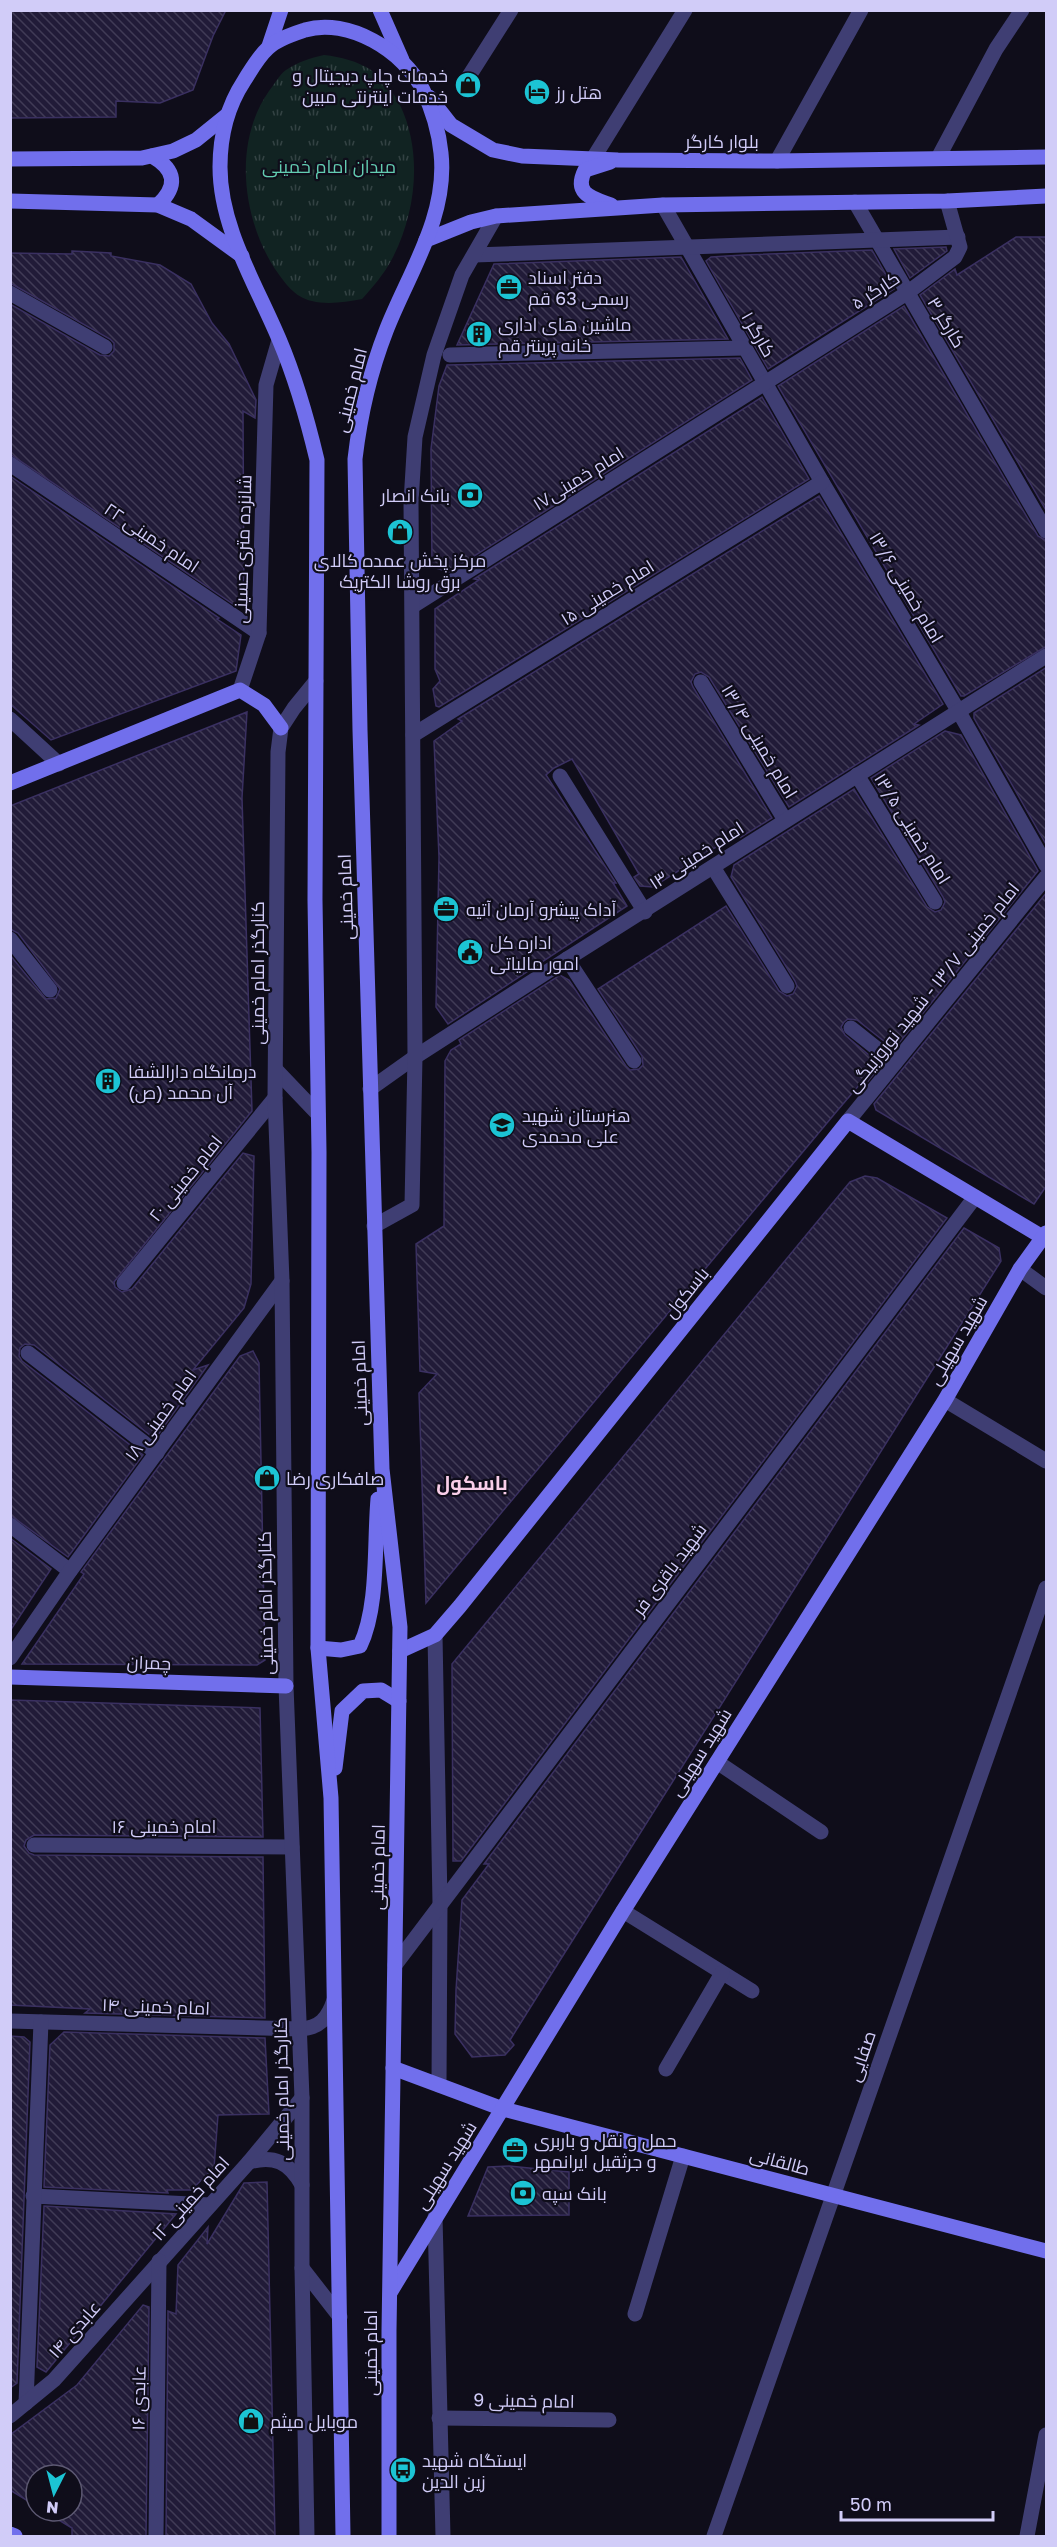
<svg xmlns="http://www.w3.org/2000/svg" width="1057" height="2547" font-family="'Golos Text',Cairo,sans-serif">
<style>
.grass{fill:url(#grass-tufts)}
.building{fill:url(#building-back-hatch);stroke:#3a3061;stroke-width:1.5}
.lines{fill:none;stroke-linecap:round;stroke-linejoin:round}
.street{stroke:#3f3e73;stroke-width:15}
.secondary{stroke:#716fec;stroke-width:15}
.labels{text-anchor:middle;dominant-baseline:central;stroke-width:4.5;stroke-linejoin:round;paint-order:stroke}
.poi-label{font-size:18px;fill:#d1ccf8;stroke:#0f0d1a;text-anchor:start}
.street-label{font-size:18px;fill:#d1ccf8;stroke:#0f0d1a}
.park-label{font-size:18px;fill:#63cdb2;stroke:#0f0d1a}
.neighbourhood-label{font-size:20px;font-weight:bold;fill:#f9cee9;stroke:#0f0d1a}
</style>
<defs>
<pattern id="grass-tufts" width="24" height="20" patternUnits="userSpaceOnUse" patternTransform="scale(1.5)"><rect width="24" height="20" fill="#112322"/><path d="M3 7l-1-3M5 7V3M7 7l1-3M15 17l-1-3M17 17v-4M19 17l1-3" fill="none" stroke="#334243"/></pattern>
<pattern id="building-back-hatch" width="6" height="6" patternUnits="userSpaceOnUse" patternTransform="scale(1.5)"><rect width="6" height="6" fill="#211b38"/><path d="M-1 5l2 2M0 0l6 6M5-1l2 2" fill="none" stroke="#403b56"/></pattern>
</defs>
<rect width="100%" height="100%" fill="#0f0d1a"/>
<path class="grass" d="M324 55C341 57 357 61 371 70 384 78 393 92 400 105 423 153 416 213 392 259 384 274 373 287 362 299 345 302 328 305 312 301 294 297 285 283 275 269 242 218 233 142 269 91 274 85 279 75 286 70 298 62 310 58 324 55Z"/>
<g class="building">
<polygon points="10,10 226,10 213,36 193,90 160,103 116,101 116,117 10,118"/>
<polygon points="1016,237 1047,237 1047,512 920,295 955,269 957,275"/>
<polygon points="946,247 947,251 910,278 894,249"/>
<polygon points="872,250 894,289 768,369 706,261 711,257 743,255"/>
<polygon points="72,251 111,253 111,256 160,265 191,284 212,323 229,344 256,400 255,418 243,411 244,600 236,606 10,454 10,304 100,355 109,356 114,351 114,343 110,339 10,283 10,253 72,254"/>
<polygon points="681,257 728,339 457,345 494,264"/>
<polygon points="904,306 1038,536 1047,541 1047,646 964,696 961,696 778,386"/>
<polygon points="740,358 752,380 449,572 432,567 431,449 439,386 447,365"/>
<polygon points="762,397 809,479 439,707 436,706 433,689 440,681 435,669 435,609 479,580 474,579"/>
<polygon points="10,476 219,618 217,619 241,635 236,671 51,740 10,704"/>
<polygon points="819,496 943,704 914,724 919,725 789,807 709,677 701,672 695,674 691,682 693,687 772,818 741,837 743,830 653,887 640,886 634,877 639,874 572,759 554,768 546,775 616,883 613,883 627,906 448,1024 436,1007 439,857 434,741 462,721 458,719"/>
<polygon points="1047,667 1047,846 974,718 974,713"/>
<polygon points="247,712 242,798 252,1111 114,1282 115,1287 122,1292 132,1289 243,1153 254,1156 251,1284 244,1308 193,1370 208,1365 155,1439 34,1345 25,1344 20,1348 19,1356 22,1361 143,1455 68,1557 10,1515 10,955 46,999 56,998 60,989 18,933 10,929 10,806"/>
<polygon points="945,731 961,735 1038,871 894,1049 857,1020 848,1019 844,1022 841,1027 845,1035 881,1065 868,1081 866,1077 837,1111 426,1603 419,1393 437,1374 420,1371 416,1244 444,1226 445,1061 451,1050 461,1044 459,1040 560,975 569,980 626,1066 630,1070 639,1069 643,1065 642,1056 598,989 726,906 779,991 787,996 793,994 797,986 795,981 731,877 734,865 854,789 927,907 935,912 941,910 945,902 943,897 871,778"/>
<polygon points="1047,892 1047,1185 1034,1204 876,1110 874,1104"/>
<polygon points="865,1176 877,1178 947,1218 461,1861 453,1861 452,1664 850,1182"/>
<polygon points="964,1228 999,1248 1001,1261 540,1992 510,2040 514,2045 505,2055 472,2057 455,2034 456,1990 462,1900 489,1864 484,1864"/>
<polygon points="253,1351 259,1363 265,1660 257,1665 22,1664 84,1574 81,1572 240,1356"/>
<polygon points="10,1538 51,1569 10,1631"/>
<polygon points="10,1700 260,1708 263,1837 34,1835 26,1840 24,1846 29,1853 34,1855 263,1857 265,2018 85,2013 90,2009 10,2005"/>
<polygon points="64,2032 265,2038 269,2114 218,2115 214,2168 191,2190 167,2190 168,2193 44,2187 50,2045"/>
<polygon points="10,2036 24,2037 30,2042 17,2383 10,2388"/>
<polygon points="509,2166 569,2172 569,2215 468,2216 488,2167"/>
<polygon points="267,2182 275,2536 166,2536 168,2311 176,2314 178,2265 208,2227 207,2244 244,2183"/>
<polygon points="44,2206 176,2214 46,2372 37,2367"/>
<polygon points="143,2305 149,2307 146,2536 72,2536 72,2528 44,2511 72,2511 72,2475 36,2475 36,2506 10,2490 10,2435 77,2385"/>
</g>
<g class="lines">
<g class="street">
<polyline points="464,84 511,10"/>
<polyline points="594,157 685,10"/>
<polyline points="938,158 996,49 1022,10"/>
<polyline points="777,161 861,10"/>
<polyline points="855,202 1046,531"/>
<polyline points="663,205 822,482 959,712 1046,865"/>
<polyline points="474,255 958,237"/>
<polyline points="10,293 105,347"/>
<polyline points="450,355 744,348"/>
<polyline points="10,464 259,633"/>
<polyline points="413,606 907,293 955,257 960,247 947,201"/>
<polyline points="701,682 785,820"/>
<polyline points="240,690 259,633 266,385 279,340"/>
<polyline points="10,719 59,764"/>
<polyline points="413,735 822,482"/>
<polyline points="857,775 935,902"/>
<polyline points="560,776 645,912"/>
<polyline points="713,867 787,986"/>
<polyline points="10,939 50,990"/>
<polyline points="567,959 634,1061"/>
<polyline points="851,1028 895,1063"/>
<polyline points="276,1070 318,1114"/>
<polyline points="370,1089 415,1057 567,959 1046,656"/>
<polyline points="848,1121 1046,877"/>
<polyline points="374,1226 412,1205 415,1057 411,502 415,437 434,355 462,275 496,216"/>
<polyline points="1020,1269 1046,1288"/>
<polyline points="124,1283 275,1098"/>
<polyline points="28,1353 157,1453"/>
<polyline points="945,1400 1046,1461"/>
<polyline points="10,1525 70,1571"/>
<polyline points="435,1635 440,1903 439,2085"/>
<polyline points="10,1658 70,1571 282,1281"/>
<polyline points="717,1762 821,1832"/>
<polyline points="34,1845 292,1847"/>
<polyline points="623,1911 752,1991"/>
<polyline points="395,1965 975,1197"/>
<path d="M10 2021 300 2029C320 2028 328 2018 334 2000"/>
<polyline points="666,2069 722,1973"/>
<path d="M249 2162C274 2155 289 2162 302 2185"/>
<polyline points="33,2196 210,2205"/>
<polyline points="435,2217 443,2536"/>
<polyline points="302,2268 340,2317"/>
<polyline points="635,2314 683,2156"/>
<polyline points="26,2403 41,2022"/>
<polyline points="10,2416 54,2380 249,2162 302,2098"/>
<polyline points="439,2418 609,2420"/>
<polyline points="156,2536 159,2261"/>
<polyline points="307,2536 302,2268 302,2098 286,1686 282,1281 275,1098 278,752 281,728 294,708 316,681"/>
<polyline points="714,2536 1046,1588"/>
<polyline points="1027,2536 1046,2435"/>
</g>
<g class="secondary">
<polyline points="380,10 402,60"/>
<polyline points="269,46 281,10"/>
<polyline points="429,97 451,125 493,150 522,156 618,160 777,161 1046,157"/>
<path d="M152 156C176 170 178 186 158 205"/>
<polyline points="10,159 142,158 173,151 196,140 227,115"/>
<path d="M610 162 585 170C573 194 592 198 611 205"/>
<polyline points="10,201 158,205 191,219 242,256"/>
<polyline points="426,240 471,222 496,216 663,205 947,201 1046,196"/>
<polyline points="10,783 240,690 264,705 281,728"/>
<path d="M318 1648 341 1650 360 1646C379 1607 374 1543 378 1499"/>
<polyline points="400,1651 435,1635 460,1606 848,1121 1044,1238"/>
<polyline points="10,1677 286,1686"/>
<polyline points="335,1768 342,1711 363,1691 381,1690 399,1701"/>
<polyline points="393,2068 503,2109 1046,2251"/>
<polyline points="391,2291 623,1911 945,1400 1020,1269 1046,1233"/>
<polyline points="10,2534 15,2536"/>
<path d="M343 2536 331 1798 318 1648 319 1152 315 900 317 460C307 418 296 379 279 339 256 284 220 228 220 167 220 136 227 107 244 81 251 70 258 57 268 48 277 39 293 34 305 30 348 17 404 51 423 90 432 109 439 133 441 153 448 217 408 274 386 331 370 372 360 416 355 459L360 730 382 1469 400 1627 389 2331V2536"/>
</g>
</g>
<defs>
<symbol id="shop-disc" viewBox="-11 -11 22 22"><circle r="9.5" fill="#1cc4d4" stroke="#0f0d1a"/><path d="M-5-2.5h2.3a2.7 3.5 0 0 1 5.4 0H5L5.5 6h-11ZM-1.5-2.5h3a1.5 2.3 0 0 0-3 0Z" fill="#111"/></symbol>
<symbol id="hotel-disc" viewBox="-11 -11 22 22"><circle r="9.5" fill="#1cc4d4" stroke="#0f0d1a"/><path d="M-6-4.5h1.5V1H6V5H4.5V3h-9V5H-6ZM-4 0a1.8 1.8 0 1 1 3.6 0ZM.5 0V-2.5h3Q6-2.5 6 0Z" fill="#111"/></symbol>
<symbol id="office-disc" viewBox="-11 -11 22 22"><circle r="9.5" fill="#1cc4d4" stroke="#0f0d1a"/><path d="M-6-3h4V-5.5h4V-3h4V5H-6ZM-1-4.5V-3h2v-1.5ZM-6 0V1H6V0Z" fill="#111"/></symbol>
<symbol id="building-disc" viewBox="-11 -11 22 22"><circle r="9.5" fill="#1cc4d4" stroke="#0f0d1a"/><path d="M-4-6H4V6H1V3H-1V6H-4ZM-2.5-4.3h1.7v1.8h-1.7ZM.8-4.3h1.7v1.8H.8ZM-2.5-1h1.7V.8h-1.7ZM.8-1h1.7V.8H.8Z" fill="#111"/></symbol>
<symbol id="bank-disc" viewBox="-11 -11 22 22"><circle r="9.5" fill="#1cc4d4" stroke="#0f0d1a"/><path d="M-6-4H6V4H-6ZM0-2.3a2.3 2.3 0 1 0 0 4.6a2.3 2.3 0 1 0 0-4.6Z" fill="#111"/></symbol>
<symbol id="civic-disc" viewBox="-11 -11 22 22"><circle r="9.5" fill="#1cc4d4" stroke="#0f0d1a"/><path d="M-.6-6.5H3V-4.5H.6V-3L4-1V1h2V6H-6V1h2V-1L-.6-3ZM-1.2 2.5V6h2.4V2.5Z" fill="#111"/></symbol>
<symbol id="school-disc" viewBox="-11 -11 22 22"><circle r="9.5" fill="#1cc4d4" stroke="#0f0d1a"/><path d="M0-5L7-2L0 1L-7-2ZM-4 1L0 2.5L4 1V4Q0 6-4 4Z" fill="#111"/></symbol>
<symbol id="bus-disc" viewBox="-11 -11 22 22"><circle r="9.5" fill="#1cc4d4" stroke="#0f0d1a"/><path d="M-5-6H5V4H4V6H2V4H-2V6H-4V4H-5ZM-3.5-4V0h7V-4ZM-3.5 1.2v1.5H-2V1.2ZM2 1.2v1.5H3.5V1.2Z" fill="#111"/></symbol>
</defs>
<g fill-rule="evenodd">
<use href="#shop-disc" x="453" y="70" width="30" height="30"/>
<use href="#hotel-disc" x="522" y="77" width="30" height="30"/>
<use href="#office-disc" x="494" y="272" width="30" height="30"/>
<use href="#building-disc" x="464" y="319" width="30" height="30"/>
<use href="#bank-disc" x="455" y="480" width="30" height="30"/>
<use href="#shop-disc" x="385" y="517" width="30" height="30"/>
<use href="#office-disc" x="431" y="894" width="30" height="30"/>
<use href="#civic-disc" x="455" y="937" width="30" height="30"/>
<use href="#building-disc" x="93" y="1066" width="30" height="30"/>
<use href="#school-disc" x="487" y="1110" width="30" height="30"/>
<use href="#shop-disc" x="252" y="1463" width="30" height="30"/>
<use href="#office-disc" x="500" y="2135" width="30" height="30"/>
<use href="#bank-disc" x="508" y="2178" width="30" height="30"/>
<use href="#shop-disc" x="236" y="2406" width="30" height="30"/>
<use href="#bus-disc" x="388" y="2455" width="30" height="30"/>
</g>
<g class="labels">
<g class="poi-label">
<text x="448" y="75" text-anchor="end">خدمات چاپ دیجیتال و<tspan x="448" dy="21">خدمات اینترنتی مبین</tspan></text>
<text x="556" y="92">هتل رز</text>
<text x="528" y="277">دفتر اسناد<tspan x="528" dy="21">رسمی 63 قم</tspan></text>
<text x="498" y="324">ماشین های اداری<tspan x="498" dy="21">خانه پرینتر قم</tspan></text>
<text x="450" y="495" text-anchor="end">بانک انصار</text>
<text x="400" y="560" text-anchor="middle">مرکز پخش عمده کالای<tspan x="400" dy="21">برق روشا الکتریک</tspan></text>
<text x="466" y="909">آداک پیشرو آرمان آتیه</text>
<text x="490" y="942">اداره کل<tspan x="490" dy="21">امور مالیاتی</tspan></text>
<text x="128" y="1071">درمانگاه دارالشفا<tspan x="128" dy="21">آل محمد (ص)</tspan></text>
<text x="522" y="1115">هنرستان شهید<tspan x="522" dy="21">علی محمدی</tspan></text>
<text x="286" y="1478">صافکاری رضا</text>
<text x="534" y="2140">حمل و نقل و باربری<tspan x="534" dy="21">و جرثقیل ایرانمهر</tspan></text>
<text x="542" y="2193">بانک سپه</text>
<text x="270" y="2421">موبایل میثم</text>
<text x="422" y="2460">ایستگاه شهید<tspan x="422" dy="21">زین الدین</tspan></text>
</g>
<g class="street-label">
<text x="722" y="141">بلوار کارگر</text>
<text transform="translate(875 290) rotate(-33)">کارگر ۵</text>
<text transform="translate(947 322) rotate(59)">کارگر ۳</text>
<text transform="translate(759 334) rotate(60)">کارگر ۱</text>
<text transform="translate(350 390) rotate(-76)">امام خمینی</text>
<text transform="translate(578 478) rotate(-32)">امام خمینی۱۷</text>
<text transform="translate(152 537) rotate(34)">امام خمینی ۲۲</text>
<text transform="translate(242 549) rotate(-88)">شانزده متری حسینی</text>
<text transform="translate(907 587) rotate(59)">امام خمینی ۱۳/۶</text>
<text transform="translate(607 592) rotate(-32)">امام خمینی ۱۵</text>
<text transform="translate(760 741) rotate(59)">امام خمینی ۱۳/۴</text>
<text transform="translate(913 828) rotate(58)">امام خمینی ۱۳/۵</text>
<text transform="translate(696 855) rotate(-33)">امام خمینی ۱۳</text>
<text transform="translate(345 897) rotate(-92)">امام خمینی</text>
<text transform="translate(257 973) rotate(-90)">کنارگذر امام خمینی</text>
<text transform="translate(932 987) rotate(-51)">امام خمینی ۱۳/۷ - شهید نوروزبیگی</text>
<text transform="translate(185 1178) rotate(-51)">امام خمینی ۲۰</text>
<text transform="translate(686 1292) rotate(-51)">باسکول</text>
<text transform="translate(957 1340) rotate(-60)">شهید سهیلی</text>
<text transform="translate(359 1383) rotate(-92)">امام خمینی</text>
<text transform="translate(160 1415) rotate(-54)">امام خمینی ۱۸</text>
<text transform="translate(669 1569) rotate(-53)">شهید باقری فر</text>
<text transform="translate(265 1603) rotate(-91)">کنارگذر امام خمینی</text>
<text transform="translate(149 1662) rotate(2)">چمران</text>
<text transform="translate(700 1752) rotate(-58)">شهید سهیلی</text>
<text x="164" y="1826">امام خمینی ۱۶</text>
<text transform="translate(377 1867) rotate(-89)">امام خمینی</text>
<text transform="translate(156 2006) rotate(2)">امام خمینی ۱۴</text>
<text transform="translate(861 2056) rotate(-71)">صفایی</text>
<text transform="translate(281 2089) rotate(-91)">کنارگذر امام خمینی</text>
<text transform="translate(780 2161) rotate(15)">طالقانی</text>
<text transform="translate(445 2165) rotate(-58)">شهید سهیلی</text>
<text transform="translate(190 2198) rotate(-48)">امام خمینی ۱۲</text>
<text transform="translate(74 2329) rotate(-49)">عابدی ۱۴</text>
<text transform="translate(370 2353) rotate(-90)">امام خمینی</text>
<text transform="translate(138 2398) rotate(-89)">عابدی ۱۶</text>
<text transform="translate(524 2400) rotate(1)">امام خمینی 9</text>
</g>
<g class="park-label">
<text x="329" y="166">میدان امام خمینی</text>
</g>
<g class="neighbourhood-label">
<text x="472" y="1482">باسکول</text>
</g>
</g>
<rect width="1057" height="2547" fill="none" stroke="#d1ccf8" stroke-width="24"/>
<g transform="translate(54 2493) rotate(186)"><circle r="28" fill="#0f0d1a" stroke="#5d5973" stroke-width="1.5"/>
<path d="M0-4.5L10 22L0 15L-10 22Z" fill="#1cc4d4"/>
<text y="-9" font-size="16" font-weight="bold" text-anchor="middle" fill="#d1ccf8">N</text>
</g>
<path d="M841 2511v9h152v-9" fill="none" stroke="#d1ccf8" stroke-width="3"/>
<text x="850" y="2511" font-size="18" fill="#d1ccf8" stroke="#0f0d1a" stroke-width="4.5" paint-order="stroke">50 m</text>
</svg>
